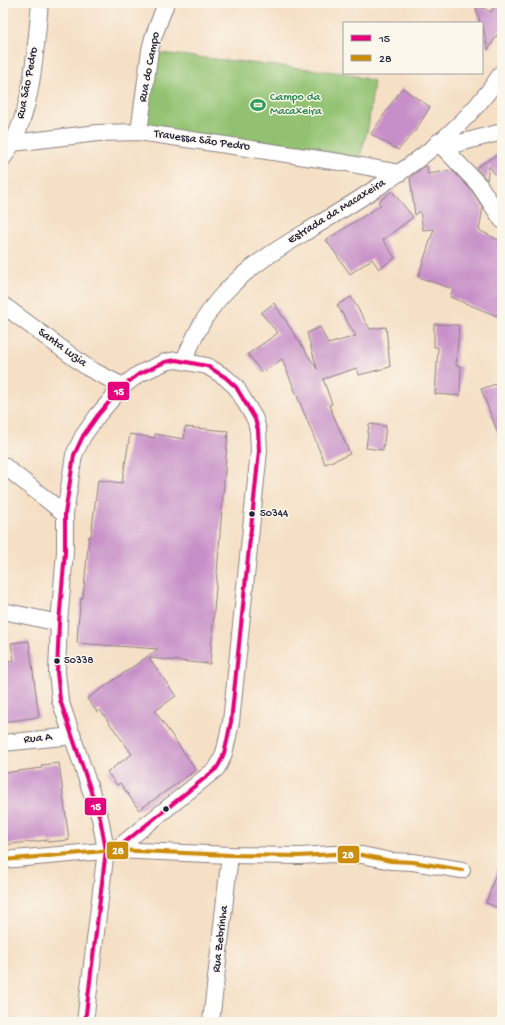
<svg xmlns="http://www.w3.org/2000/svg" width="505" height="1025" font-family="'Gochi Hand',sans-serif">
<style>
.green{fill:#92c271;stroke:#5a7256}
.building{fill:#c78fc8}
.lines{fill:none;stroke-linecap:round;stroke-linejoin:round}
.street-casing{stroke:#8c8080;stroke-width:18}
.street{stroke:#fff;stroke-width:16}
.bus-1-casing{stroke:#fbf7ec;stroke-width:7}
.bus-2-casing{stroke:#fbf7ec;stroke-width:7}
.bus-1{stroke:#e5007d;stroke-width:4}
.bus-2{stroke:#cc8c0c;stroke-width:4}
.bus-dot{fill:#22223b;stroke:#fbf7ec;stroke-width:1.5}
.labels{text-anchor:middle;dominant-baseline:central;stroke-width:3;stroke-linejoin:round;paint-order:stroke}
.bus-label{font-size:11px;fill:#22223b;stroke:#fbf7ec;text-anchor:start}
.street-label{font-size:12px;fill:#22223b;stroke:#fbf7ec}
.leisure-label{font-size:12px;fill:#27864d;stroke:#fbf7ec;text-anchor:start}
.line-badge{stroke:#fbf7ec;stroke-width:1.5}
.badge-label{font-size:11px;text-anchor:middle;font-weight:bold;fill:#fff}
</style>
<rect width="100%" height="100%" fill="#fbf7ec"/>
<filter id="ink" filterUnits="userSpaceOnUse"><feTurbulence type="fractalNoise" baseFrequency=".025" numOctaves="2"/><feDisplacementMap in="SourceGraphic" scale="8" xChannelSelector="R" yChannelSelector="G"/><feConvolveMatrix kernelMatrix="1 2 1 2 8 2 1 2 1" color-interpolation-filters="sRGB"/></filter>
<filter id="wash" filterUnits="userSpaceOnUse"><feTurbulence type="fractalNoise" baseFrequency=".012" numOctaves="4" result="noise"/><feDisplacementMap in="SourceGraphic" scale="16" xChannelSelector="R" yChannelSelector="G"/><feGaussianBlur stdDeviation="0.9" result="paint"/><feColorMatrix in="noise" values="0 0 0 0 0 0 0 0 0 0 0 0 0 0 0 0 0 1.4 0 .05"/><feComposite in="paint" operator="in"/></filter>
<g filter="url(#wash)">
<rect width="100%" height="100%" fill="#f5dfc5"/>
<polygon class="green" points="150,52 344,73 374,81 368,128 358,164 141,131"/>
<g id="blocks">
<g class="building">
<polygon points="496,3 502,3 502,27 488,50 482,23 480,23 475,4 491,12"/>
<polygon points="402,88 430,107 415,131 398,150 371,134"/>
<polygon points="502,151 502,184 489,166 487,180 476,168"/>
<polygon points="425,166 427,166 428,174 452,170 472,191 483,208 479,230 502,242 502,318 450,297 453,289 418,277 434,229 423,230 420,211 415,215 410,177"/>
<polygon points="392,191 413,217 383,240 395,258 379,269 372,259 350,274 326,240 381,205 378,202"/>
<polygon points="351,297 370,329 386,327 390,367 359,375 357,368 323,379 332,404 329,405 350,454 325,464 282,359 262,373 248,354 278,333 261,313 274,303 317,369 307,333 320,327 328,344 356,336 337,305"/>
<polygon points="434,324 459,325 456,366 461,366 460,396 435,394 438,347 434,347"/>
<polygon points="499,383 502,390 501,441 481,389"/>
<polygon points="369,424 386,426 383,450 366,448"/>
<polygon points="185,427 228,431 210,664 149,658 176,696 155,711 196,770 139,810 120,783 117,785 107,772 132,754 100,710 97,712 87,699 158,649 77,643 78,625 81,598 83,598 89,536 91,536 98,480 122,483 130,434 155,438 155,434 184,439"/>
<polygon points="29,641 39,717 3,722 3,662 14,661 11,643"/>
<polygon points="59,763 69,840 48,842 48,840 3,845 3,773 42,768 41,765"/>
<polygon points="500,862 502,863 502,909 486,903"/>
</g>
</g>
</g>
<g filter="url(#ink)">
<use href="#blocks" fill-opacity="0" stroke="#8c8080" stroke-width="1"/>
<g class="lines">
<defs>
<g id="street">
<polyline points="139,132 150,50 153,38 166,3"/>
<polyline points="3,142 13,143 98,133 139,132 346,163 400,173"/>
<polyline points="438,142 479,185 502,220"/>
<polyline points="444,147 502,132"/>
<path d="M3 158C33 117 35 53 40 3"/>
<polyline points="3,305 88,368 123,386"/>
<path d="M184 360C195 335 206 311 226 291 251 264 283 246 314 227 382 185 458 142 502 72"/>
<polyline points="3,465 65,514"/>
<polyline points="3,611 59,623"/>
<polyline points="3,743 73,736"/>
<polyline points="3,860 115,850 230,855 300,856 334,854 362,855 391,861 413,862 462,870"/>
<path d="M85 1022 106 850 100 818 60 700 57 672 59 623 65 552V514L74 455 83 436 98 415 123 386 139 374 165 362 176 360 207 366 225 377 236 387 255 419 258 430 259 451 231 722C227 738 226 756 216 769L115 850"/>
<polyline points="211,1022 230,855"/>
</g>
</defs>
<use href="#street" class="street-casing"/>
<use href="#street" class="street"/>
<defs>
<path id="bus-1" d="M85 1022 106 850 100 818 60 700 57 672 59 623 65 552V514L74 455 83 436 98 415 123 386 139 374 165 362 176 360 207 366 225 377 236 387 255 419 258 430 259 451 231 722C227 738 226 756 216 769L115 850"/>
<polyline id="bus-2" points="3,860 115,850 230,855 300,856 334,854 362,855 391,861 413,862 462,870"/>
</defs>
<use href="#bus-1" class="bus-1-casing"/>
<use href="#bus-2" class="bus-2-casing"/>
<use href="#bus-1" class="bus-1"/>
<use href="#bus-2" class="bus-2"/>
</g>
</g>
<defs>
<symbol id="stadium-bare" viewBox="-9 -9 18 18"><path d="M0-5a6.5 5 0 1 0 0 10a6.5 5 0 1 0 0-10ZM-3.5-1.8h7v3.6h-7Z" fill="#2e9e5b" stroke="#fbf7ec" stroke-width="2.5" paint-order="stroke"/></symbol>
</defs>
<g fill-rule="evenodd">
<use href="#stadium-bare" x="247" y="94" width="22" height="22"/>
</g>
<g class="bus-dot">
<circle cx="252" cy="514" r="3.5"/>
<circle cx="57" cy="661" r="3.5"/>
<circle cx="166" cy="809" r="3.5"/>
</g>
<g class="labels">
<g class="bus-label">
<text x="260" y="514">50344</text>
<text x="64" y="661">50338</text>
</g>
<g class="street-label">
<text transform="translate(150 67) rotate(-79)">Rua do Campo</text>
<text transform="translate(28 83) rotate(-79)">Rua São Pedro</text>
<text transform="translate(202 141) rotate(8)">Travessa São Pedro</text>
<text transform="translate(337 212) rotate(-32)">Estrada da Macaxeira</text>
<text transform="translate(62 348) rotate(36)">Santa Luzia</text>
<text transform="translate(38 739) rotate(-6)">Rua A</text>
<text transform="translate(221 939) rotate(-83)">Rua Zebrinha</text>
</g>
<g class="leisure-label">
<text x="270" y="98">Campo da<tspan x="270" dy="14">Macaxeira</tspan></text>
</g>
</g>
<g class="line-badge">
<rect x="107" y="381" width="23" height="20" rx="4" fill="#e5007d"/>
<rect x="84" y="797" width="23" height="19" rx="4" fill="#e5007d"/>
<rect x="106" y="841" width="23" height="19" rx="4" fill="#cc8c0c"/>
<rect x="337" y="845" width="23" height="19" rx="4" fill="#cc8c0c"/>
</g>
<g class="badge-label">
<text x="119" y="395">15</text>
<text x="96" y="810">15</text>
<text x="118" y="854">28</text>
<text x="348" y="858">28</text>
</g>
<rect width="505" height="1025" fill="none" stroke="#fbf7ec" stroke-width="16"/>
<rect x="343" y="22" width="140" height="52" fill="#fbf7ec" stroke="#a4a2a5"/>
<rect x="351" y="35" width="20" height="6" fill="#e5007d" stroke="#a4a2a5"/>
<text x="379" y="42" font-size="12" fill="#22223b">15</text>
<rect x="351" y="55" width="20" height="6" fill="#cc8c0c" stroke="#a4a2a5"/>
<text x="379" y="62" font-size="12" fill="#22223b">28</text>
</svg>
